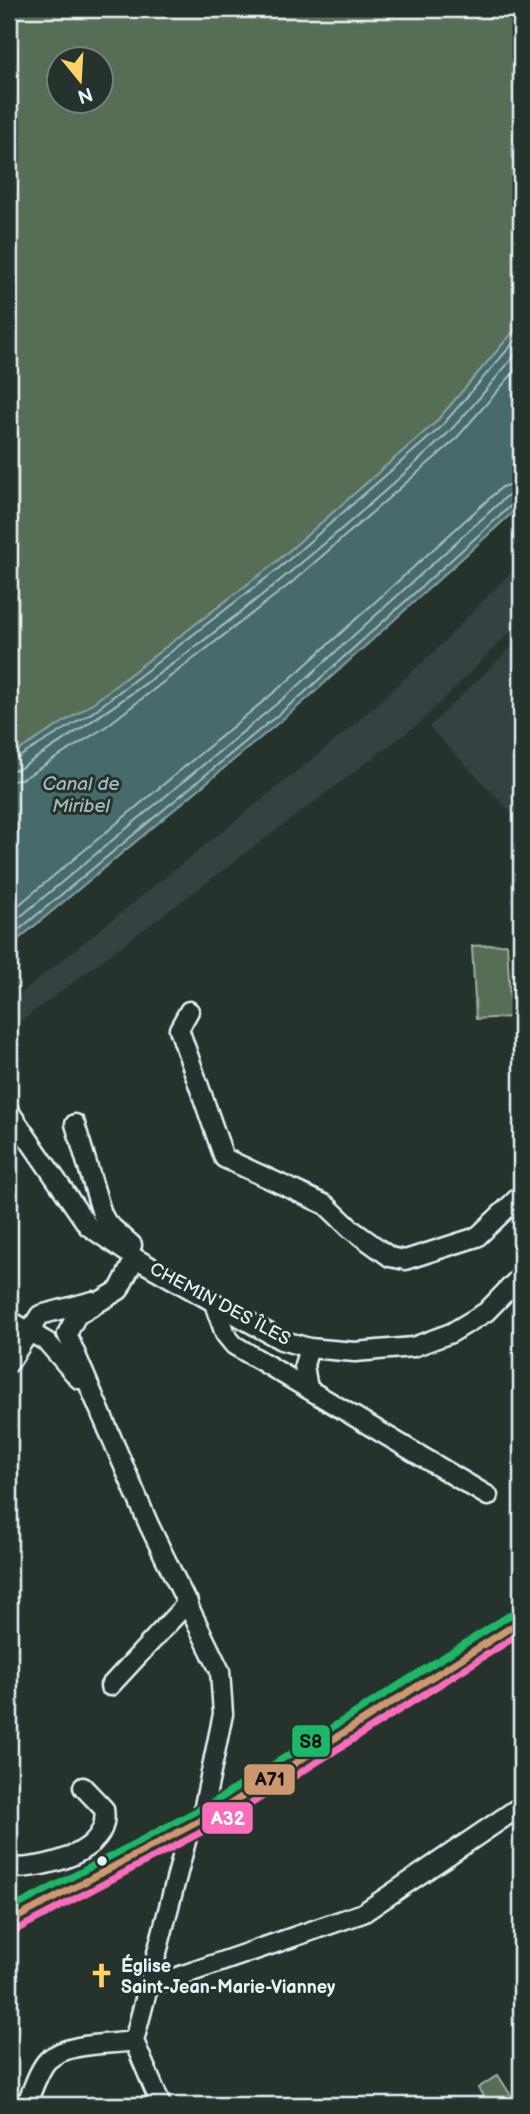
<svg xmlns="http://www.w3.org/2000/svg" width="530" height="2114" font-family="'Balsamiq Sans',sans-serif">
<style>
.built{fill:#354342}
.green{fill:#566e54;stroke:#9fb0a6;stroke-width:2;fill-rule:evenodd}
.water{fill:#476b6b;stroke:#87a1a3;stroke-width:2}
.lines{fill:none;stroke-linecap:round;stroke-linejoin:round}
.shore{stroke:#a8bbc0;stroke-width:2}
.minor-casing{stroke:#e8f1f8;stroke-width:23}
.major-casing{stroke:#e8f1f8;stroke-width:26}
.minor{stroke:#26332d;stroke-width:18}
.major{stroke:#726e52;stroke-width:21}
.bus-1-casing{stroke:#26332d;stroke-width:12}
.bus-2-casing{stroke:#26332d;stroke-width:12}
.bus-3-casing{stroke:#26332d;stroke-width:12}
.bus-1{stroke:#cd976f;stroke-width:7}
.bus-2{stroke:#fb6dba;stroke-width:7}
.bus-3{stroke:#1ab867;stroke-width:7}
.bus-dot{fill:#e8f1f8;stroke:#26332d;stroke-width:2.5}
.labels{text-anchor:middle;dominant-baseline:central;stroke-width:6;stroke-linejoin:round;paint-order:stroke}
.street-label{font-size:18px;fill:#e8f1f8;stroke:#26332d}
.poi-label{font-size:18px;font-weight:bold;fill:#e8f1f8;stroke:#26332d;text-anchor:start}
.water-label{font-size:19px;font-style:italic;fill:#a8bbc0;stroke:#26332d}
.line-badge{stroke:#26332d;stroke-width:2.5}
.badge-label{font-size:19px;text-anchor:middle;font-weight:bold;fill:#fff}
.pale-badge-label{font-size:19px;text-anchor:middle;font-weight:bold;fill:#111}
</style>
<rect width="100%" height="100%" fill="#26332d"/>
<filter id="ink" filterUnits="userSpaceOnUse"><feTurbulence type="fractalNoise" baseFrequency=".0143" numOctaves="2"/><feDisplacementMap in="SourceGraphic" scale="14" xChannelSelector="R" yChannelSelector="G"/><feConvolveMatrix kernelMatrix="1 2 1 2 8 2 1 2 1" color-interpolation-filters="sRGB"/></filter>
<g filter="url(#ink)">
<g class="built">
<polygon points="521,562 521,621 422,721 9,1030 9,1003 347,731 436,650"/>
<polygon points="521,638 521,822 429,727"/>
</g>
<g class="green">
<path d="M9 9H521V323L435 423 274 564 89 706 9 757ZM60 60H102V102H60Z"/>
<polygon points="507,944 511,1017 476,1019 472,946"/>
<polygon points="498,2075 517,2105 489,2105 478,2088"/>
</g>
<polygon class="water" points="521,323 521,505 307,699 9,947 9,757 89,706 274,564 435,423"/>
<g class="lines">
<g class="shore">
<polyline points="9,763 93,712 278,569 440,428 521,334"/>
<path d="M9 771 19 769C169 674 316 557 445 436 472 409 496 377 521 348"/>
<polyline points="9,782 24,778 104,728 290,584 454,441 521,364"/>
<polyline points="9,913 290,679 502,487 521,481"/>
<polyline points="9,926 297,687 508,495 521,492"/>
<polyline points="9,938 303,694 514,503 521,500"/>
</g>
<defs>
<g id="minor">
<polyline points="189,1011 179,1029 224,1158 326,1205 351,1229 390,1257 405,1260 477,1237 521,1195"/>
<polyline points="9,1111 88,1226 135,1258 281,1340 309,1348 355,1352 413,1347 451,1333 486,1312 521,1276"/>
<polyline points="75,1124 102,1214 107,1223 132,1245"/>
<polyline points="135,1258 119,1290 77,1315 67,1334 149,1525 220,1671 223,1714 204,1806 205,1818"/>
<polyline points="214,1303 225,1334 234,1345 488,1496"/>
<polyline points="9,1320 47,1342 79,1379"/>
<polyline points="9,1363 40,1315 93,1301"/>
<polyline points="308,1389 304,1365 309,1348"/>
<polyline points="110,1686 188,1602"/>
<path d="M9 1868C42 1869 112 1854 104 1809L83 1787"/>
<polyline points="148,1987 363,1913 521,1806"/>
<path d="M26 2105C32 2092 38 2070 48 2060 68 2042 109 2045 134 2041"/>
<polyline points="161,2105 134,2041 190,1826"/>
</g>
<polyline id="major" points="9,1922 224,1808 521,1621"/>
</defs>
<use href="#minor" class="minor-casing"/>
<use href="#major" class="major-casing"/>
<use href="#minor" class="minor"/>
<use href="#major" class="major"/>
<defs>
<polyline id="bus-1" points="9,1922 224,1808 521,1621"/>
<polyline id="bus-2" points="14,1931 230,1817 521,1633"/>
<polyline id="bus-3" points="9,1910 219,1799 515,1612"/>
</defs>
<use href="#bus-1" class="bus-1-casing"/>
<use href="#bus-2" class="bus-2-casing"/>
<use href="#bus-3" class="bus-3-casing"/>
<use href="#bus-1" class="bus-1"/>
<use href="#bus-2" class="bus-2"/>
<use href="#bus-3" class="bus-3"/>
</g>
</g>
<defs>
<symbol id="church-bare" viewBox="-9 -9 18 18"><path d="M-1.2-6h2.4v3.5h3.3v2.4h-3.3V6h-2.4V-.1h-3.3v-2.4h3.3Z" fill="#ffd166" stroke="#26332d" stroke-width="2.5" paint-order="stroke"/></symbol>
</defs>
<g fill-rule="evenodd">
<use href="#church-bare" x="84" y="1958" width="35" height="35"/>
</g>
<circle class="bus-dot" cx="102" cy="1861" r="6"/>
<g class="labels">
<g class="street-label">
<text transform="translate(220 1304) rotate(28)">CHEMIN DES ÎLES</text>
</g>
<g class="poi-label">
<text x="121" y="1966">Église<tspan x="121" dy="21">Saint-Jean-Marie-Vianney</tspan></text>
</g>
<g class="water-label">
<text x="81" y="784">Canal de<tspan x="81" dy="22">Miribel</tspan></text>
</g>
</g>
<g class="line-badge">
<rect x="291" y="1724" width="40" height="34" rx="7" fill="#1ab867"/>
<rect x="243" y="1763" width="53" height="33" rx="7" fill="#cd976f"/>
<rect x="201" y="1801" width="53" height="34" rx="7" fill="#fb6dba"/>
</g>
<g class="badge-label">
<text x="228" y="1825">A32</text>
</g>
<g class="pale-badge-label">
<text x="311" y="1748">S8</text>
<text x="270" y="1786">A71</text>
</g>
<rect width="530" height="2114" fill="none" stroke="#26332d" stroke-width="35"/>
<rect x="18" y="18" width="495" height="2079" fill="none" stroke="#e8f1f8" stroke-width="2.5" filter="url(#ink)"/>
<g transform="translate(80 80) rotate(162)"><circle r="33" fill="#26332d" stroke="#747f7e" stroke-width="2"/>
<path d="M0-5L12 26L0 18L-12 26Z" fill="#ffd166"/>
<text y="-10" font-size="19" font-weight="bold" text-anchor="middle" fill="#e8f1f8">N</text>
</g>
</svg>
